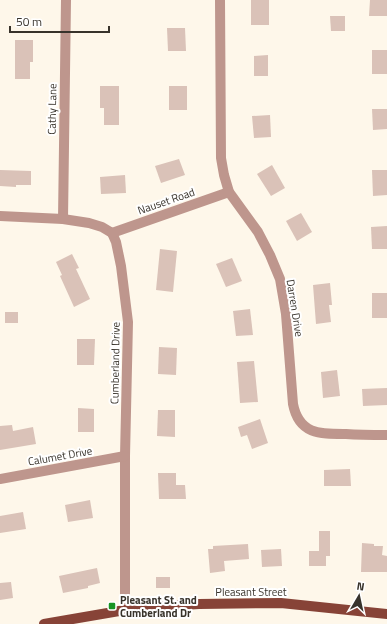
<svg xmlns="http://www.w3.org/2000/svg" width="387" height="624" font-family="'Titillium Web',sans-serif">
<style>
.building{fill:#dac2b8}
.lines{fill:none;stroke-linecap:round;stroke-linejoin:round}
.minor{stroke:#be968d;stroke-width:10}
.major{stroke:#874337;stroke-width:10}
.poi-dot{fill:#189424;stroke:#fff;stroke-width:1.5}
.labels{text-anchor:middle;dominant-baseline:central;stroke-width:4;stroke-linejoin:round;paint-order:stroke}
.street-label{font-size:11px;fill:#38332b;stroke:#fff}
.poi-label{font-size:11px;font-weight:bold;fill:#38332b;stroke:#fff;text-anchor:start}
</style>
<rect width="100%" height="100%" fill="#fef7ea"/>
<g class="building">
<rect x="251" y="0" width="18" height="25"/>
<polygon points="370,0 387,0 387,16 369,16"/>
<polygon points="330,16 345,16 345,31 331,31"/>
<polygon points="167,28 185,28 186,51 168,51"/>
<polygon points="15,40 33,40 33,62 30,62 30,79 15,79"/>
<rect x="372" y="50" width="15" height="24"/>
<polygon points="268,55 268,76 254,76 254,56"/>
<polygon points="100,86 119,86 119,125 104,125 104,108 100,108"/>
<rect x="169" y="86" width="18" height="24"/>
<polygon points="372,109 387,109 387,129 373,130"/>
<polygon points="270,115 271,137 254,138 252,116"/>
<polygon points="179,159 185,175 161,183 155,166"/>
<polygon points="272,165 285,188 271,196 257,174"/>
<polygon points="0,170 31,171 31,185 16,185 16,187 0,186"/>
<polygon points="372,170 387,170 387,195 373,196"/>
<polygon points="125,175 126,193 101,194 100,177"/>
<polygon points="301,213 312,232 297,241 286,221"/>
<polygon points="387,226 387,249 372,249 371,227"/>
<polygon points="160,249 177,251 173,292 156,290"/>
<polygon points="72,254 79,268 76,269 90,299 74,307 60,276 62,275 56,262"/>
<polygon points="232,258 242,281 226,287 216,264"/>
<polygon points="330,283 332,305 329,305 331,322 316,324 313,285"/>
<rect x="372" y="293" width="15" height="25"/>
<polygon points="250,309 253,335 236,336 233,311"/>
<rect x="5" y="312" width="13" height="11"/>
<polygon points="77,339 95,339 94,365 77,365"/>
<polygon points="159,347 177,348 176,375 158,374"/>
<polygon points="254,361 258,402 240,403 237,362"/>
<polygon points="337,370 340,396 323,398 321,372"/>
<polygon points="387,388 387,405 363,406 362,389"/>
<polygon points="78,408 94,409 94,432 78,432"/>
<polygon points="158,410 175,410 175,437 157,436"/>
<polygon points="260,419 268,443 252,449 247,435 241,437 238,427"/>
<polygon points="12,425 13,431 33,427 36,444 0,450 0,426"/>
<polygon points="350,469 351,486 324,486 324,470"/>
<polygon points="158,473 176,473 176,485 185,485 186,499 159,499"/>
<polygon points="90,500 93,518 68,522 65,505"/>
<polygon points="23,512 26,529 0,533 0,516"/>
<polygon points="319,531 330,531 330,556 326,556 326,566 309,566 309,551 319,551"/>
<polygon points="362,543 374,544 374,546 383,546 382,555 387,556 387,572 361,572"/>
<polygon points="248,544 249,559 224,561 225,571 210,573 208,549 213,549 213,546"/>
<polygon points="281,549 282,566 262,567 261,550"/>
<polygon points="97,568 100,583 88,586 88,588 63,593 59,576"/>
<rect x="156" y="577" width="14" height="11"/>
<polygon points="11,582 13,598 0,600 0,583"/>
</g>
<g class="lines">
<g class="minor">
<path d="M220 0 221 158 224 175 229 192 258 232 270 255 280 279 286 314 293 404C299 435 321 434 346 434 360 435 373 435 387 435"/>
<polyline points="0,216 63,219 89,223 102,227 112,233 116,242 121,266 128,322 125,456 125,610"/>
<polyline points="63,219 66,0"/>
<polyline points="112,233 229,192"/>
<polyline points="0,479 125,456"/>
</g>
<polyline class="major" points="44,624 125,610 166,606 199,604 281,603 387,614"/>
</g>
<rect class="poi-dot" x="108" y="602" width="8" height="8" rx="2"/>
<g class="labels">
<g class="street-label">
<text transform="translate(52 109) rotate(-89)">Cathy Lane</text>
<text transform="translate(166 201) rotate(-19)">Nauset Road</text>
<text transform="translate(295 308) rotate(81)">Darren Drive</text>
<text transform="translate(115 363) rotate(-89)">Cumberland Drive</text>
<text transform="translate(60 456) rotate(-10)">Calumet Drive</text>
<text x="251" y="592">Pleasant Street</text>
</g>
<g class="poi-label">
<text x="120" y="600">Pleasant St. and<tspan x="120" dy="13">Cumberland Dr</tspan></text>
</g>
</g>
<g transform="translate(359 596) rotate(9)" stroke="#ffffff" stroke-width="3" paint-order="stroke">
<path d="M0-3L7 15L0 10L-7 15Z" fill="#38332b"/>
<text y="-6" font-size="11" font-weight="bold" text-anchor="middle" fill="#38332b">N</text>
</g>
<path d="M10 26v6h99v-6" fill="none" stroke="#38332b" stroke-width="2"/>
<text x="16" y="26" font-size="12" fill="#38332b" stroke="#ffffff" stroke-width="3" paint-order="stroke">50 m</text>
</svg>
